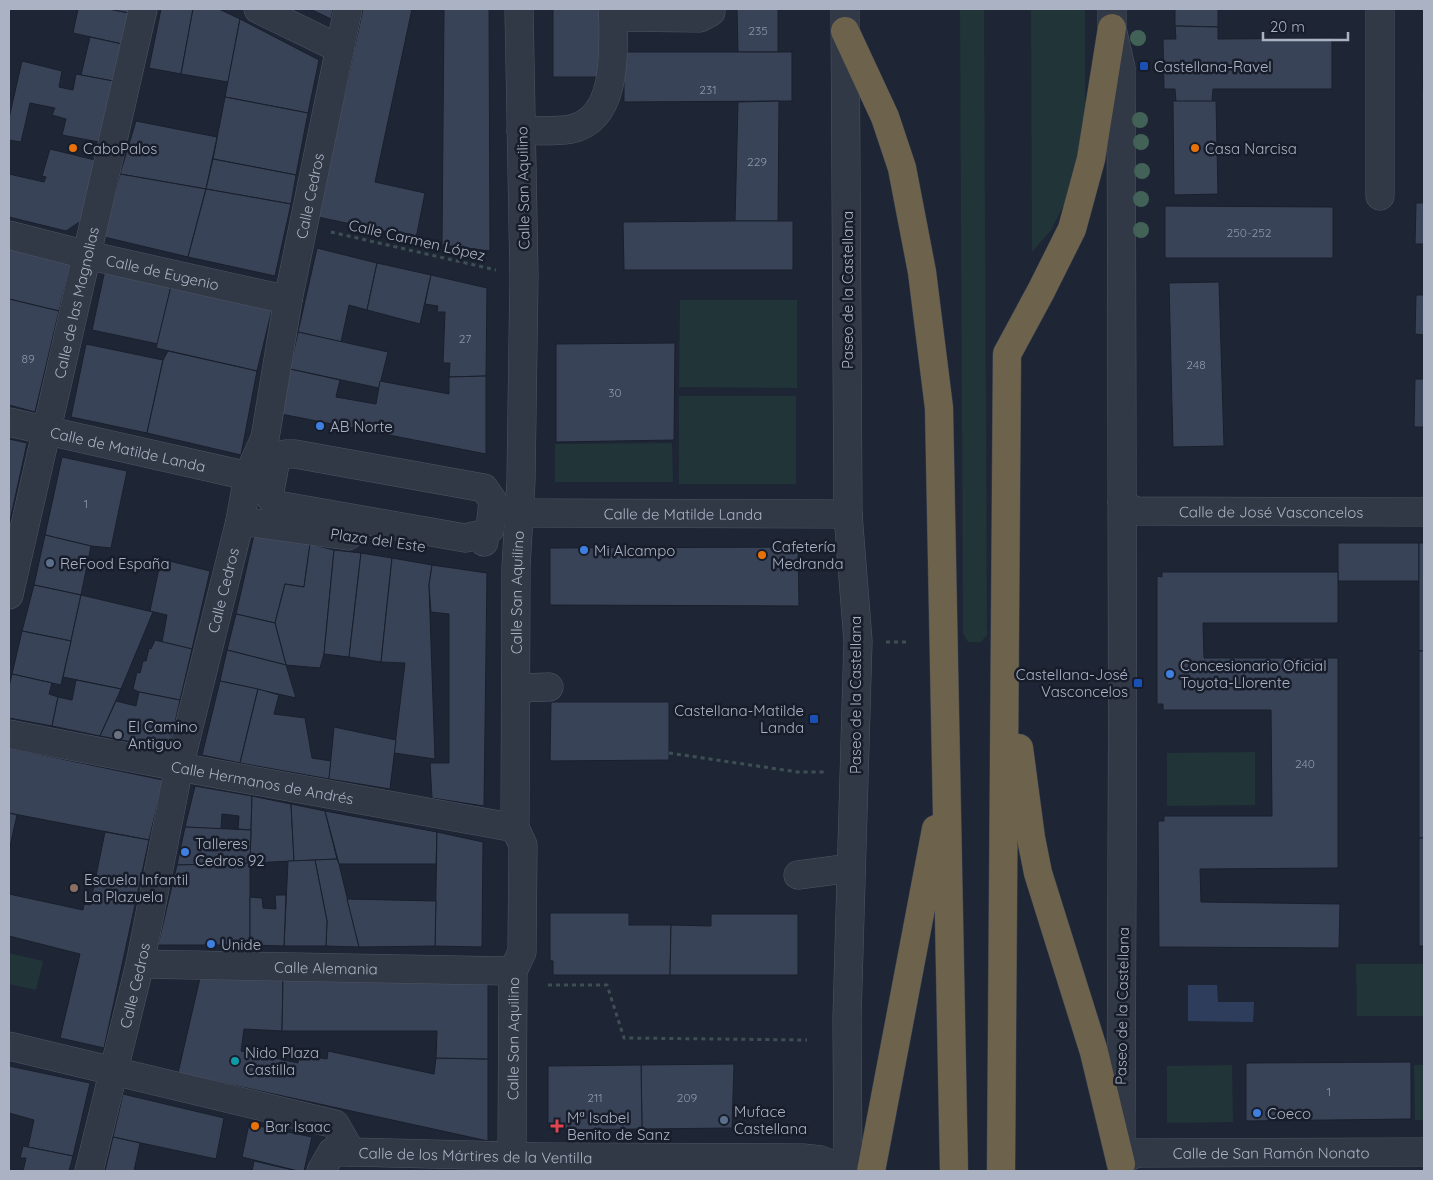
<svg xmlns="http://www.w3.org/2000/svg" width="1433" height="1180" font-family="Quicksand,sans-serif">
<style>
.green{fill:#213438}
.water{fill:#2e3d5b}
.building{fill:#394357;stroke:#191f2c}
.lines{fill:none;stroke-linecap:round;stroke-linejoin:round}
.minor-casing{stroke:#4e5564;stroke-width:29}
.highway-casing{stroke:#3c4250;stroke-width:29}
.path{stroke:#3d4f54;stroke-width:3;stroke-dasharray:4 4;stroke-linecap:butt}
.minor{stroke:#313846;stroke-width:28}
.highway{stroke:#6d634d;stroke-width:28}
.tree{fill:#436257}
.transit-dot{fill:#1a4fb4;stroke:#171d2a;stroke-width:2}
.food-dot{fill:#e8710a;stroke:#171d2a;stroke-width:2}
.shop-dot{fill:#3f7fe0;stroke:#171d2a;stroke-width:2}
.service-dot{fill:#5c6f8a;stroke:#171d2a;stroke-width:2}
.worship-dot{fill:#6b7280;stroke:#171d2a;stroke-width:2}
.education-dot{fill:#8d6e63;stroke:#171d2a;stroke-width:2}
.culture-dot{fill:#0f9aa8;stroke:#171d2a;stroke-width:2}
.health-dot{fill:#e0444e;stroke:#171d2a;stroke-width:2}
.labels{text-anchor:middle;dominant-baseline:central;stroke-width:5;stroke-linejoin:round;paint-order:stroke}
.number-label{font-size:12px;fill:#8e96a9}
.poi-label{font-size:15px;fill:#aab2c4;stroke:#171d2a;text-anchor:start}
.street-label{font-size:15px;fill:#aab2c4;stroke:#171d2a}
</style>
<rect width="100%" height="100%" fill="#1e2635"/>
<g class="green">
<polygon points="960,9 984,9 987,635 981,642 968,642 963,633"/>
<polygon points="1031,9 1085,9 1085,139 1077,179 1051,230 1032,252"/>
<polygon points="680,300 797,300 797,388 679,387"/>
<rect x="679" y="396" width="117" height="88"/>
<polygon points="672,443 673,482 555,482 555,444"/>
<polygon points="1255,752 1255,805 1167,806 1167,753"/>
<polygon points="9,953 43,961 36,990 9,984"/>
<polygon points="1356,964 1424,964 1424,1016 1357,1016"/>
<polygon points="1232,1065 1233,1122 1167,1123 1167,1066"/>
<polygon points="1414,1065 1424,1065 1424,1120 1415,1120"/>
</g>
<polygon class="water" points="1188,985 1217,985 1218,1002 1254,1002 1253,1022 1188,1021"/>
<g class="building">
<polygon points="78,9 109,9 129,13 122,44 73,33"/>
<polygon points="109,9 130,9 129,13"/>
<polygon points="161,9 193,9 181,74 149,68"/>
<polygon points="193,9 219,9 240,19 228,82 181,74"/>
<polygon points="310,9 333,9 331,19"/>
<polygon points="363,9 412,9 375,182 425,193 416,238 318,217"/>
<polygon points="444,9 489,9 490,251 442,245"/>
<rect x="553" y="9" width="48" height="68"/>
<polygon points="737,9 778,9 778,52 738,52"/>
<polygon points="1175,9 1218,9 1218,27 1175,26"/>
<polygon points="240,19 319,60 308,113 225,97"/>
<polygon points="1175,26 1218,27 1218,39 1332,38 1332,89 1213,89 1212,102 1176,102 1175,89 1164,89 1163,39 1176,39"/>
<polygon points="90,37 122,44 113,81 81,75"/>
<polygon points="624,52 792,52 792,101 624,102"/>
<polygon points="22,61 62,71 59,87 73,90 76,74 113,81 99,142 62,135 66,119 52,115 55,108 30,103 21,142 9,140 9,118"/>
<polygon points="1424,67 1424,100 1422,100 1423,68"/>
<polygon points="225,97 308,113 296,175 213,159"/>
<polygon points="779,101 778,221 735,221 738,102"/>
<polygon points="1173,101 1216,101 1218,194 1174,195"/>
<polygon points="136,121 217,137 206,189 120,174"/>
<polygon points="50,149 95,160 81,221 66,231 9,217 9,174 44,182 46,177 42,176"/>
<polygon points="213,159 296,175 291,204 206,189"/>
<polygon points="120,174 206,189 188,257 104,237"/>
<polygon points="206,189 291,204 275,276 188,257"/>
<polygon points="1416,203 1424,203 1424,244 1415,244"/>
<polygon points="1165,206 1333,207 1333,258 1165,258"/>
<polygon points="735,221 793,221 793,270 624,270 623,222"/>
<polygon points="317,248 377,263 367,310 349,305 341,342 298,332"/>
<polygon points="9,249 71,263 59,311 9,299"/>
<polygon points="377,263 431,275 420,324 367,310"/>
<polygon points="105,270 171,286 158,344 92,330"/>
<polygon points="431,275 487,288 486,376 449,377 450,363 443,363 445,312 437,312 438,306 425,304"/>
<polygon points="1219,282 1224,446 1173,447 1169,283"/>
<polygon points="171,286 272,309 257,371 156,348"/>
<polygon points="1416,295 1424,295 1424,335 1415,334"/>
<polygon points="9,299 59,311 35,412 9,405"/>
<polygon points="298,332 388,352 379,388 290,369"/>
<polygon points="675,343 674,440 556,442 556,344"/>
<polygon points="86,344 163,360 147,433 71,417"/>
<polygon points="168,351 257,371 241,455 147,433 163,360"/>
<polygon points="290,369 340,380 336,397 376,404 380,381 449,394 449,377 486,376 486,454 281,414"/>
<polygon points="1415,379 1424,379 1424,427 1414,427"/>
<polygon points="9,439 27,443 9,525"/>
<polygon points="62,457 127,471 111,548 91,546 45,535"/>
<polygon points="45,535 91,546 81,595 34,585"/>
<polygon points="254,535 310,544 304,587 285,584 275,623 236,614"/>
<rect x="1338" y="543" width="81" height="38"/>
<rect x="1419" y="543" width="5" height="108"/>
<polygon points="310,544 334,550 324,654 320,668 286,665 275,623 285,584 304,587"/>
<polygon points="798,547 799,606 550,605 550,548"/>
<polygon points="334,550 361,553 349,657 324,654"/>
<polygon points="361,553 392,558 381,662 349,657"/>
<polygon points="392,558 432,565 429,585 435,759 394,753 405,663 381,662"/>
<polygon points="161,559 210,571 192,649 162,642 167,615 150,611"/>
<polygon points="432,565 487,573 484,806 432,798 430,763 449,763 449,614 431,612 429,585"/>
<polygon points="1162,572 1338,572 1338,623 1203,623 1204,658 1338,658 1338,868 1200,869 1201,902 1340,904 1339,948 1159,947 1158,821 1164,821 1164,816 1272,816 1271,710 1163,710 1163,704 1157,704 1157,576 1162,577"/>
<polygon points="34,585 81,595 71,641 22,631"/>
<polygon points="81,595 153,612 121,689 63,677"/>
<polygon points="236,614 275,623 286,665 227,650"/>
<polygon points="22,631 71,641 61,685 12,674"/>
<polygon points="155,640 192,649 180,700 139,692 133,689 137,672 140,673 143,661 146,661 149,648 151,649"/>
<polygon points="227,650 286,665 296,698 220,681"/>
<rect x="1419" y="651" width="5" height="187"/>
<polygon points="12,674 52,683 49,694 58,697 52,726 9,718 9,687"/>
<polygon points="76,680 121,689 100,736 52,726 58,697 72,700"/>
<polygon points="220,681 258,689 240,763 202,755"/>
<polygon points="258,689 279,695 274,714 305,718 312,758 331,761 329,779 240,763"/>
<polygon points="139,692 180,700 169,749 100,736 116,701 136,706"/>
<polygon points="551,702 669,702 669,760 550,761"/>
<polygon points="334,727 396,740 390,789 329,779"/>
<polygon points="9,748 163,780 149,840 9,813"/>
<polygon points="195,786 252,796 251,830 238,829 239,816 222,814 221,829 185,827"/>
<polygon points="252,796 291,804 294,861 250,863"/>
<polygon points="291,804 325,811 337,859 294,861"/>
<polygon points="325,811 437,832 436,864 339,864"/>
<polygon points="9,813 17,815 9,851"/>
<polygon points="185,827 251,830 250,863 177,865"/>
<polygon points="105,832 149,840 104,1048 60,1038 80,954 9,936 9,894 83,910 84,904 90,905"/>
<polygon points="437,832 483,842 482,947 435,946"/>
<rect x="1419" y="838" width="5" height="108"/>
<polygon points="337,859 339,864 359,947 326,946 327,921 315,860"/>
<polygon points="315,860 327,921 326,946 284,946 288,861"/>
<polygon points="250,863 250,945 158,945 177,865"/>
<polygon points="275,895 286,895 284,946 250,945 250,897 262,898 263,908 276,909"/>
<polygon points="347,899 436,901 435,946 359,947"/>
<polygon points="550,913 629,913 629,925 671,925 670,975 553,975 553,961 550,960"/>
<polygon points="711,914 798,914 798,975 670,975 671,925 711,926"/>
<polygon points="200,978 283,979 282,1031 244,1029 241,1051 298,1063 299,1054 327,1059 328,1051 434,1074 436,1058 488,1059 488,1141 178,1073"/>
<polygon points="283,979 488,980 488,1059 436,1058 437,1031 282,1031"/>
<polygon points="1411,1062 1411,1119 1246,1121 1246,1063"/>
<polygon points="734,1064 732,1128 642,1129 641,1065"/>
<polygon points="641,1065 642,1129 548,1130 548,1066"/>
<polygon points="9,1066 90,1083 73,1156 28,1147 34,1120 9,1113"/>
<polygon points="123,1094 224,1118 216,1159 113,1137"/>
<polygon points="249,1124 312,1137 304,1171 298,1171 242,1157"/>
<polygon points="113,1137 140,1143 134,1171 105,1171"/>
<polygon points="23,1146 73,1156 69,1171 23,1171 26,1158 20,1158"/>
<polygon points="254,1161 297,1171 252,1171"/>
</g>
<g class="lines">
<defs>
<g id="minor">
<polyline points="258,9 340,49"/>
<polyline points="845,9 848,514 858,641 847,1018 848,1171"/>
<path d="M1112 9V28L1121 68C1122 426 1124 784 1121 1142"/>
<polyline points="1380,9 1380,196"/>
<polyline points="613,17 700,18 711,12 711,9"/>
<path d="M521 131C537 130 556 132 571 129 620 119 613 45 613 9"/>
<path id="s1" d="M9 235 87 255 288 300"/>
<path id="s2" d="M9 422 248 476"/>
<path id="s3" d="M1122 502 1129 508 1137 511 1424 512"/>
<path id="s4" d="M519 513 848 514"/>
<polyline points="240,521 348,536"/>
<polyline points="483,534 490,529 493,501 484,488 295,454 285,454 276,459 269,496 277,505 465,538 483,534 484,542"/>
<path id="s5" d="M9 595 143 9"/>
<polyline points="517,688 549,687"/>
<path id="s6" d="M9 734 179 767 515 828"/>
<polyline points="798,875 851,868"/>
<path id="s7" d="M140 964 513 971"/>
<path id="s8" d="M9 1046 335 1124 351 1152 545 1157 803 1158 821 1160 847 1171"/>
<path id="s9" d="M1121 1164 1128 1157 1137 1153 1424 1152"/>
<path id="s10" d="M89 1171 140 964 179 767 240 521 248 476 265 438 288 300 348 9"/>
<polyline points="321,1171 332,1152 351,1152"/>
<path id="s11" d="M519 1171 512 1156 513 971 522 952 523 845 515 828 516 567 521 480 524 276 519 9"/>
</g>
<g id="highway">
<polyline points="845,31 885,117 902,168 922,272 939,408 954,1171"/>
<polyline points="1019,748 1031,838 1038,873 1094,1052 1121,1164"/>
<polyline points="871,1171 936,829"/>
<polyline points="1001,1171 1007,354 1041,291 1072,229 1091,159 1112,28"/>
</g>
</defs>
<use href="#minor" class="minor-casing"/>
<use href="#highway" class="highway-casing"/>
<g class="path">
<polyline points="331,232 496,270"/>
<polyline points="886,642 907,642"/>
<polyline points="669,753 798,772 826,772"/>
<polyline points="548,985 607,985 624,1038 807,1040"/>
</g>
<use href="#minor" class="minor"/>
<use href="#highway" class="highway"/>
</g>
<g class="tree">
<circle cx="1138" cy="38" r="8"/>
<circle cx="1140" cy="120" r="8"/>
<circle cx="1141" cy="142" r="8"/>
<circle cx="1142" cy="171" r="8"/>
<circle cx="1141" cy="199" r="8"/>
<circle cx="1141" cy="230" r="8"/>
</g>
<g class="transit-dot">
<rect x="1139" y="61" width="10" height="10" rx="2.5"/>
<rect x="1133" y="678" width="10" height="10" rx="2.5"/>
<rect x="809" y="714" width="10" height="10" rx="2.5"/>
</g>
<g class="food-dot">
<circle cx="73" cy="148" r="5"/>
<circle cx="1195" cy="148" r="5"/>
<circle cx="762" cy="555" r="5"/>
<circle cx="255" cy="1126" r="5"/>
</g>
<g class="shop-dot">
<circle cx="320" cy="426" r="5"/>
<circle cx="584" cy="550" r="5"/>
<circle cx="1170" cy="674" r="5"/>
<circle cx="185" cy="852" r="5"/>
<circle cx="211" cy="944" r="5"/>
<circle cx="1257" cy="1113" r="5"/>
</g>
<g class="service-dot">
<circle cx="50" cy="563" r="5"/>
<circle cx="724" cy="1120" r="5"/>
</g>
<circle class="worship-dot" cx="118" cy="735" r="5"/>
<circle class="education-dot" cx="74" cy="888" r="5"/>
<circle class="culture-dot" cx="235" cy="1061" r="5"/>
<path class="health-dot" d="M554.5 1118.5h5v5h5v5h-5v5h-5v-5h-5v-5h5z"/>
<g class="labels">
<g class="number-label">
<text x="758" y="30">235</text>
<text x="708" y="89">231</text>
<text x="757" y="161">229</text>
<text x="1249" y="232">250-252</text>
<text x="465" y="338">27</text>
<text x="28" y="358">89</text>
<text x="1196" y="364">248</text>
<text x="615" y="392">30</text>
<text x="86" y="503">1</text>
<text x="1305" y="763">240</text>
<text x="1329" y="1091">1</text>
<text x="595" y="1097">211</text>
<text x="687" y="1097">209</text>
</g>
<g class="poi-label">
<text x="1154" y="66">Castellana-Ravel</text>
<text x="83" y="148">CaboPalos</text>
<text x="1205" y="148">Casa Narcisa</text>
<text x="330" y="426">AB Norte</text>
<text x="772" y="546">Cafetería<tspan x="772" dy="17">Medranda</tspan></text>
<text x="594" y="550">Mi Alcampo</text>
<text x="60" y="563">ReFood España</text>
<text x="1180" y="665">Concesionario Oficial<tspan x="1180" dy="17">Toyota-Llorente</tspan></text>
<text x="1128" y="674" text-anchor="end">Castellana-José<tspan x="1128" dy="17">Vasconcelos</tspan></text>
<text x="804" y="710" text-anchor="end">Castellana-Matilde<tspan x="804" dy="17">Landa</tspan></text>
<text x="128" y="726">El Camino<tspan x="128" dy="17">Antiguo</tspan></text>
<text x="195" y="843">Talleres<tspan x="195" dy="17">Cedros 92</tspan></text>
<text x="84" y="879">Escuela Infantil<tspan x="84" dy="17">La Plazuela</tspan></text>
<text x="221" y="944">Unide</text>
<text x="245" y="1052">Nido Plaza<tspan x="245" dy="17">Castilla</tspan></text>
<text x="734" y="1111">Muface<tspan x="734" dy="17">Castellana</tspan></text>
<text x="1267" y="1113">Coeco</text>
<text x="567" y="1117">Mª Isabel<tspan x="567" dy="17">Benito de Sanz</tspan></text>
<text x="265" y="1126">Bar Isaac</text>
</g>
<g class="street-label">
<text transform="translate(523 188) rotate(-91)">Calle San Aquilino</text>
<text stroke="none"><textPath href="#s10" startOffset="1001">Calle Cedros</textPath></text>
<text transform="translate(417 240) rotate(13)">Calle Carmen López</text>
<text stroke="none"><textPath href="#s1" startOffset="158">Calle de Eugenio</textPath></text>
<text transform="translate(847 290) rotate(-90)">Paseo de la Castellana</text>
<text stroke="none"><textPath href="#s5" startOffset="300">Calle de las Magnolias</textPath></text>
<text stroke="none"><textPath href="#s2" startOffset="122">Calle de Matilde Landa</textPath></text>
<text stroke="none"><textPath href="#s3" startOffset="152">Calle de José Vasconcelos</textPath></text>
<text stroke="none"><textPath href="#s4" startOffset="164">Calle de Matilde Landa</textPath></text>
<text transform="translate(378 540) rotate(8)">Plaza del Este</text>
<text stroke="none"><textPath href="#s10" startOffset="596">Calle Cedros</textPath></text>
<text stroke="none"><textPath href="#s11" startOffset="584">Calle San Aquilino</textPath></text>
<text transform="translate(855 695) rotate(-90)">Paseo de la Castellana</text>
<text stroke="none"><textPath href="#s6" startOffset="258">Calle Hermanos de Andrés</textPath></text>
<text stroke="none"><textPath href="#s7" startOffset="186">Calle Alemania</textPath></text>
<text stroke="none"><textPath href="#s10" startOffset="191">Calle Cedros</textPath></text>
<text transform="translate(1122 1006) rotate(-89)">Paseo de la Castellana</text>
<text stroke="none"><textPath href="#s11" startOffset="134">Calle San Aquilino</textPath></text>
<text stroke="none"><textPath href="#s9" startOffset="154">Calle de San Ramón Nonato</textPath></text>
<text stroke="none"><textPath href="#s8" startOffset="492">Calle de los Mártires de la Ventilla</textPath></text>
</g>
</g>
<rect width="1433" height="1180" fill="none" stroke="#aab2c4" stroke-width="20"/>
<path d="M1263 32v8h85v-8" fill="none" stroke="#aab2c4" stroke-width="2.5"/>
<text x="1270" y="32" font-size="15" fill="#aab2c4" stroke="#171d2a" stroke-width="4" paint-order="stroke">20 m</text>
</svg>
